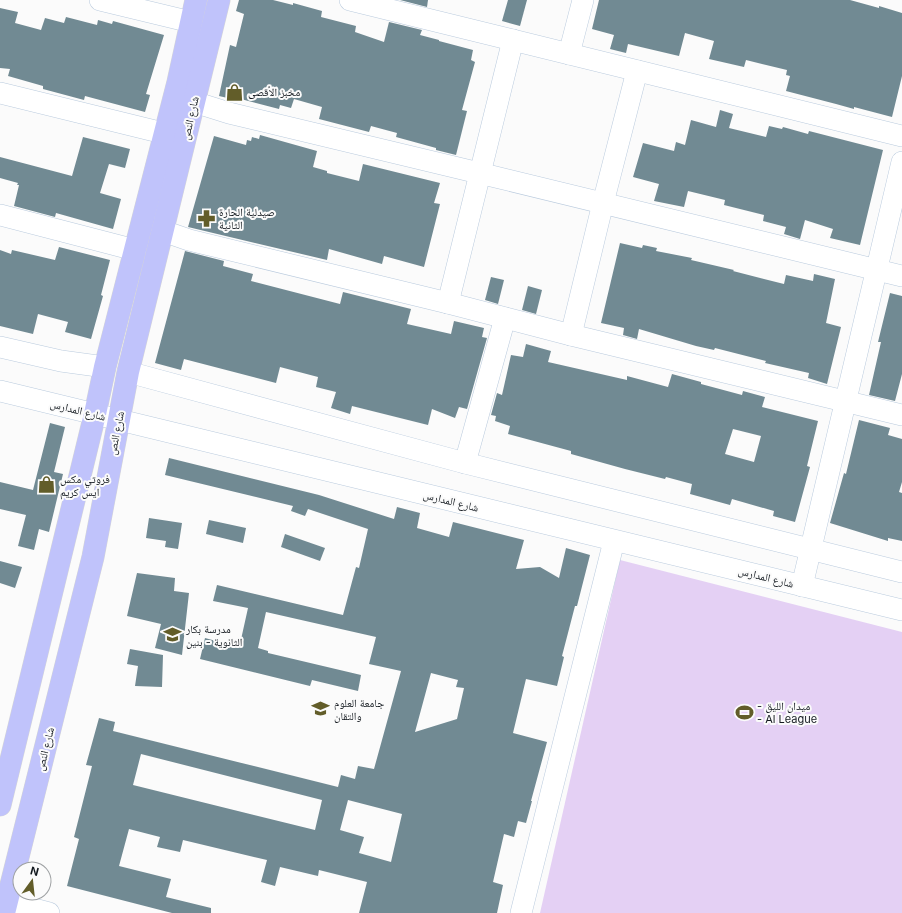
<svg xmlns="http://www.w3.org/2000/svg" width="902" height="913" font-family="Inter,'Noto Naskh Arabic',sans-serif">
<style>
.green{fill:#e4d0f4}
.building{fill:#718a93;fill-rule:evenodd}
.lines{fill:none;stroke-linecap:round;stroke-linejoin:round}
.minor-casing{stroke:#bacbde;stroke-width:22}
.major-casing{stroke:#d5d6d7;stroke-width:23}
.minor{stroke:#fff;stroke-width:21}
.major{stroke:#c0c3fb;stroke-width:22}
.labels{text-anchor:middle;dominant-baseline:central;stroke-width:4;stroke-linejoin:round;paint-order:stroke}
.poi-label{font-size:11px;fill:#13191f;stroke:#fbfbfb;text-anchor:start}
.street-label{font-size:11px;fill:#13191f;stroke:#fbfbfb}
</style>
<rect width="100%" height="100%" fill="#fbfbfb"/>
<polygon class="green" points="620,560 902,632 902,913 540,913"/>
<g class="building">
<polygon points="239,0 273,0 293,5 293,3 322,11 321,17 356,26 355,32 384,42 389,22 422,30 420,35 439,40 439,41 473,50 471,60 475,62 462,110 467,111 456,155 436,150 436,148 396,137 397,133 371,126 369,132 319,119 322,107 294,99 291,108 280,105 279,109 237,98 236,100 219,96 230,45 236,47 244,14 236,11"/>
<polygon points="400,0 428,0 427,7"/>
<polygon points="508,0 527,0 520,26 502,21"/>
<polygon points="599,0 850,0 879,8 879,6 902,13 902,76 892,117 854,107 854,109 836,104 786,91 790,76 786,75 787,70 746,60 744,67 709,59 714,41 685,33 679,56 628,44 626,53 610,49 614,35 592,29"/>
<polygon points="0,8 18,12 15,23 41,30 45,18 64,23 66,17 97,25 98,20 112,24 113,21 164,35 146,94 150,95 145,112 85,96 84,100 43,89 43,86 8,76 10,69 0,68"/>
<polygon points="720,110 733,114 729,128 766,137 769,126 782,129 783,127 808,134 809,131 883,150 860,245 830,238 833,229 805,220 800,239 784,234 786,227 763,221 764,215 724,205 725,200 688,191 684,207 654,201 659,184 633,177 643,143 674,151 676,142 685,145 691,120 716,127"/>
<polygon points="260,135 317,151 313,167 327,171 327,173 359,181 363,164 440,183 434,203 440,204 424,267 384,256 382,264 329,249 327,260 188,227 214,136 246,145 247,140 251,141 252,137 259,139"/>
<polygon points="83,137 130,149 125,168 109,164 100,193 121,199 113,229 56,213 55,217 14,206 19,185 17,185 18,183 0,178 0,157 72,176"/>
<polygon points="620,243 642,248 643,245 657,248 656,251 692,258 691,260 734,270 733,271 784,284 786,275 813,281 814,274 835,279 826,323 841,327 827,384 808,378 809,373 765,363 766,361 715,348 714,350 696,346 639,329 637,339 623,335 624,328 601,323"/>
<polygon points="59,247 110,260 101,295 103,296 91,339 65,332 68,322 38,314 33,334 0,326 0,250 11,254 12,250 55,260"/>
<polygon points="185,251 224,261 223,266 253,274 251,281 340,304 343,292 411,309 407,324 451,334 454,321 484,328 482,337 487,338 467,409 459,407 455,418 432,409 428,425 352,406 350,414 331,408 336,392 316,387 318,377 280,367 276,383 184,359 181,370 155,363"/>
<polygon points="491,277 504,280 498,304 485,300"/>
<polygon points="528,286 542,290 536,314 522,310"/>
<polygon points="890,293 902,296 902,374 895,401 869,395 881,342 878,342"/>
<path d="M526 344 551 351 548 362 627 380V376L668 387 672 374 701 382V384L742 395 743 391 765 397 762 407 818 421 807 466 810 467 795 522 773 516 774 511 732 499 730 505 690 494 692 484 666 477 665 479 625 469 571 454V451L508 434 510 426 495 421 496 416 491 415 497 393 502 395 511 355 523 357ZM733 429 761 436 754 462 725 454Z"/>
<polygon points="859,420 890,428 888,435 902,439 902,482 899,492 902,493 902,541 888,538 888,541 830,523 844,473 846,474"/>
<polygon points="50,423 65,427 54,472 63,474 49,532 39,529 34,550 18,546 26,515 0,509 0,482 33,490"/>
<path d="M169 458 319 495 394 519 397 507 420 513 417 528 449 537 453 522 524 540 516 569 540 567 559 578 566 548 590 555 577 606H575L562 656 564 657 557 686 526 679 513 733 547 742 531 801H532L526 823 518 821 514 837 504 834 493 882 503 885 497 913H359L367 882 319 870 318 876 280 867 275 886 261 882 267 860 183 840 180 852 157 847 160 837 129 829 119 866 171 879 166 897 211 908V913H172L67 886 79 839 74 837 92 766 86 765 99 718 115 722 113 731 338 787 341 775 355 779 358 766 374 769 401 671 369 664 376 637 266 612 258 648 268 651V653L361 675 358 691 312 680 310 686 200 659 205 638 231 645 232 642 240 644 248 608 213 601 217 585 343 615 356 567 359 568 368 529 308 509 305 516 291 511 293 506 165 475ZM431 673 458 680 456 687 464 688 457 719 415 732ZM141 754 322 800 315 830 133 785ZM348 800 402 814 391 862 359 853 364 837 340 830Z"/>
<polygon points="149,518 182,523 178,549 165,547 166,541 146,538"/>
<polygon points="209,520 246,528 243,543 206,534"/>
<polygon points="285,534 325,548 320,561 281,547"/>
<polygon points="0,561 22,567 15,588 0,583"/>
<polygon points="137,573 175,578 174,591 189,593 182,655 155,648 161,624 127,616"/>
<polygon points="130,649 163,655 162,687 135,686 138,666 127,664"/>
</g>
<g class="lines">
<defs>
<g id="minor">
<polyline points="100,0 191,22"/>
<polyline points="350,0 902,136"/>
<polyline points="569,54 583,0"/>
<polyline points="0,93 155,131 163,134"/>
<polyline points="194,102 229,113 479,173 902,276"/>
<polyline points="0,215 135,250"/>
<polyline points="163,231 189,240 448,303 571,335 902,415"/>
<polyline points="448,303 513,40"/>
<polyline points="571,335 603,203 637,71"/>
<polyline points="0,347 61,361 105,367"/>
<polyline points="128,372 465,463 902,572"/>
<polyline points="0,391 902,610"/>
<polyline points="465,463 505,318"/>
<polyline points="802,586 902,162"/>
<polyline points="7,902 49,913"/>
<polyline points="521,913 614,541"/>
</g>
<g id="major">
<polyline points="0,805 95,414 105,367 178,82 196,0"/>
<polyline points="4,913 93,557 128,372 219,0"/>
</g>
</defs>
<use href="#minor" class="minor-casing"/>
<use href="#major" class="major-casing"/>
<use href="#minor" class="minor"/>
<use href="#major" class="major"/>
</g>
<defs>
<symbol id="shop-bare" viewBox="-9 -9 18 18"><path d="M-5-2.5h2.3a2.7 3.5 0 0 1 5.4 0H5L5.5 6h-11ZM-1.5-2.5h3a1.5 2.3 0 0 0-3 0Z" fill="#625d29" stroke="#fbfbfb" stroke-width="2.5" paint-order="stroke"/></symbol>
<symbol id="pharmacy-bare" viewBox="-9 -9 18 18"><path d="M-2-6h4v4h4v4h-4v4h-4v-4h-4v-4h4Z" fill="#625d29" stroke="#fbfbfb" stroke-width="2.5" paint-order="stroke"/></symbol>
<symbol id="school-bare" viewBox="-9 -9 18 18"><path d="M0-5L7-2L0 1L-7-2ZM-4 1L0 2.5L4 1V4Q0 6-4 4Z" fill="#625d29" stroke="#fbfbfb" stroke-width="2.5" paint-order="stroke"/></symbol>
<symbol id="university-bare" viewBox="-9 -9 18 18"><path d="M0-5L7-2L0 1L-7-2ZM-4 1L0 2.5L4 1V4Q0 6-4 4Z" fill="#625d29" stroke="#fbfbfb" stroke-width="2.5" paint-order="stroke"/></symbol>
<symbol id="stadium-bare" viewBox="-9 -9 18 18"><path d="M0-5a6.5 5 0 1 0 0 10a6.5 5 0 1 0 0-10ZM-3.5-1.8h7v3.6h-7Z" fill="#625d29" stroke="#fbfbfb" stroke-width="2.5" paint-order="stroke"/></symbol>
</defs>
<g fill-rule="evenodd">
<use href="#shop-bare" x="222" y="80" width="25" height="25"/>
<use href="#pharmacy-bare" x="194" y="206" width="25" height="25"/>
<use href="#shop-bare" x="34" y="472" width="25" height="25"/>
<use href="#school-bare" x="160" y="622" width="25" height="25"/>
<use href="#university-bare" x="308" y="696" width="25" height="25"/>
<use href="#stadium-bare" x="732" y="700" width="25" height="25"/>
</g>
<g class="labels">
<g class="poi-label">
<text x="248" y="92">مخبز الأقصى</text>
<text x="219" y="212">صيدلية الحارة<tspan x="219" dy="13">الثانية</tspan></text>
<text x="60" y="479">فروتي مكس<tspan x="60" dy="13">ايس كريم</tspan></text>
<text x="186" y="629">مدرسة بكار<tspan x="186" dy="13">الثانوية - بنين</tspan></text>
<text x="334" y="703">جامعة العلوم<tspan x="334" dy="13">والتقان</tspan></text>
<text x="757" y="706">- ميدان الليق<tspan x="757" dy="13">- Al League</tspan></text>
</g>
<g class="street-label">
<text transform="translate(190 118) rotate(-77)">شارع النص</text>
<text transform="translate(78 410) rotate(14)">شارع المدارس</text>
<text transform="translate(116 433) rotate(-79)">شارع النص</text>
<text transform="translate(451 501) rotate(14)">شارع المدارس</text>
<text transform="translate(766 577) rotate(14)">شارع المدارس</text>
<text transform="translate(45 749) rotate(-76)">شارع النص</text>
</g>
</g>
<g transform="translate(32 881) rotate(15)"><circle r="19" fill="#fbfbfb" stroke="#9ea1a3"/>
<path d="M0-3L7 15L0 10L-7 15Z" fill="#625d29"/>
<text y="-6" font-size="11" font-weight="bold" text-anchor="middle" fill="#13191f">N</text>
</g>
</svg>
